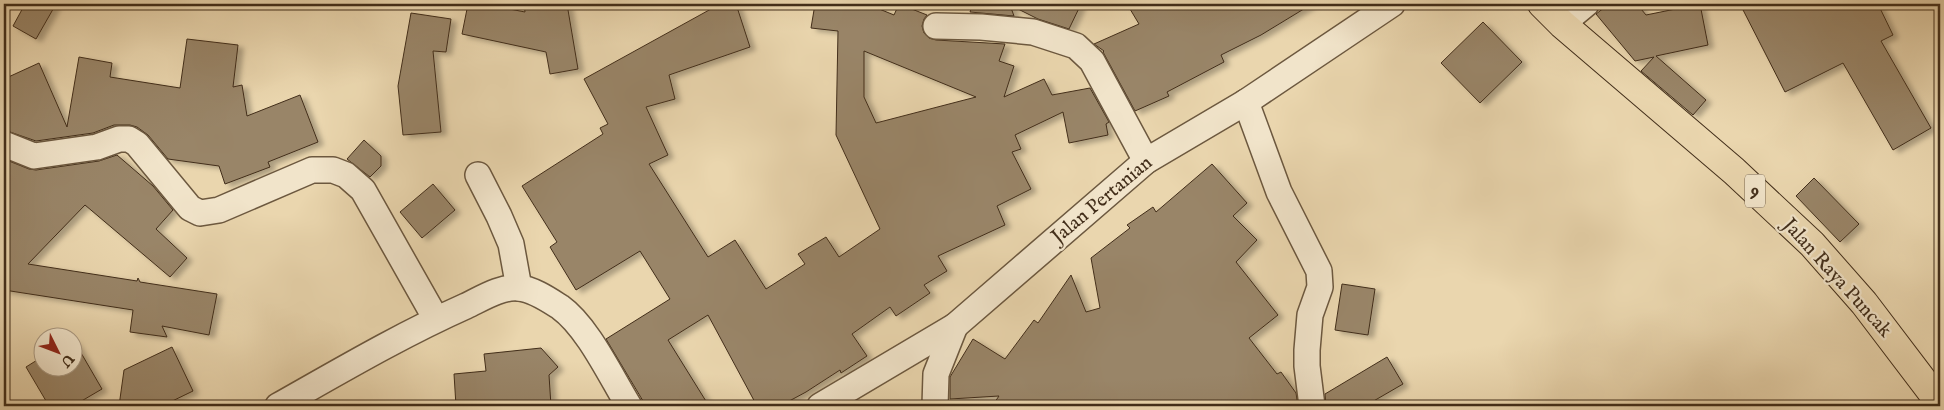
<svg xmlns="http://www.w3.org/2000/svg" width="1944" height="410" font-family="'IM FELL English',serif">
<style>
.building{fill:#998567;stroke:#422e1a;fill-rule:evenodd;filter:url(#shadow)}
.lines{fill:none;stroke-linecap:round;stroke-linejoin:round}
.street-casing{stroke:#6c583f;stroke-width:28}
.highway-casing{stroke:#422e1a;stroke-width:30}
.street{stroke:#f1e4ca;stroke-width:25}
.highway{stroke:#ead6ae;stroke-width:28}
.labels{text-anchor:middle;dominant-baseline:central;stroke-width:4.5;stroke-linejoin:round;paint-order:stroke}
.shield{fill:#f1e4ca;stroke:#76654f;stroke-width:1}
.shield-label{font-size:19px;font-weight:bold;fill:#422e1a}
.street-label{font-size:20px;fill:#422e1a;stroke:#f1e4ca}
</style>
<defs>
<filter id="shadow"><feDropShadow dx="5.5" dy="3" stdDeviation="2.5" flood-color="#0004"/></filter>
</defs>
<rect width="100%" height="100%" fill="#ead6ae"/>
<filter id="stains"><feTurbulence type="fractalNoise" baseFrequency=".004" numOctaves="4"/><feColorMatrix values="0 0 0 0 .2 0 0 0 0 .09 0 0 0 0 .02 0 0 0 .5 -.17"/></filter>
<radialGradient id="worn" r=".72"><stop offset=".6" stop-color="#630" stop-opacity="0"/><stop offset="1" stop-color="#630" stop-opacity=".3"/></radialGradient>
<g class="building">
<polygon points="25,4 56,4 36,39 13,26"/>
<polygon points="468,4 484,4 525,12 524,4 567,4 578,69 550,74 546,52 462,34"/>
<path d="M720 4H736L750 47 669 75 675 99 646 107 668 155 649 164 708 257 735 240 766 289 805 264 798 254 826 237 839 257 880 229 836 135 838 31 811 28 815 4H867L894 15 899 4 927 15 924 19 922 26 924 33 929 38 936 40 1005 44 999 61 1014 66 1004 97 1044 79 1052 95 1090 88 1109 122 1106 124 1108 135 1069 143 1063 112 1015 135 1021 149 1012 152 1031 189 997 206 1005 225 938 256 947 271 924 285 930 293 896 316 890 307 852 334 867 356 841 373 840 370 806 392 780 406H757L708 315 668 340 709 406H646L606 339 670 299 640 251 576 290 550 247 557 242 522 186 603 134 600 128 608 124 584 79ZM864 51 976 97 876 123 864 97Z"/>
<polygon points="973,4 1081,4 1069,29 1038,19 1010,5 1014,16 970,12"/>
<polygon points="1127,4 1312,4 1261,35 1221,55 1224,62 1167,92 1169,96 1135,111 1103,52 1104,51 1094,44 1139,24"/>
<polygon points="1609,4 1637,4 1646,15 1700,4 1708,45 1656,56 1706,100 1693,115 1641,71 1654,57 1635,61 1596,14"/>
<polygon points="1740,4 1878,4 1893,35 1881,41 1931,128 1893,150 1843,63 1785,92"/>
<polygon points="411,13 451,19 446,52 433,51 441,132 403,135 398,86"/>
<polygon points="1483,22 1522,62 1480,103 1441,63"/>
<polygon points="187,39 238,45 233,87 242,85 247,116 300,95 318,142 268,162 270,167 225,184 219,166 168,159 148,135 137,127 130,125 114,125 93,133 36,141 4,130 4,79 39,63 67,127 79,57 112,63 110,77 180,88"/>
<polygon points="364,140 381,156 381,166 370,177 347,159"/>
<polygon points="117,155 153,186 173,210 156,229 187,258 170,277 85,205 28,264 137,281 138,278 140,282 217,294 209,335 162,326 167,337 130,332 133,310 4,290 4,159 29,169 36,170 99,161"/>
<polygon points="1212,164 1247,203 1233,216 1257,240 1236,262 1278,315 1249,338 1277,374 1281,372 1296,393 1298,406 992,406 999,396 950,399 950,377 973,339 1005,359 1034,320 1038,323 1071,275 1086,312 1100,308 1091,258 1130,228 1127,225 1153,207 1156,212"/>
<polygon points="1814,178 1859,224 1840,242 1796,196"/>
<polygon points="433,184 455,210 422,238 400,212"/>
<polygon points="1342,284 1375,289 1368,335 1335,330"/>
<polygon points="73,339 102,389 73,406 49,406 26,367 42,357 42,368 72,368"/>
<polygon points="172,347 193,391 162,406 119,406 124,370"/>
<polygon points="541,348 558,367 549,375 551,406 456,406 454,374 486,371 484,354"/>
<polygon points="1387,357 1403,384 1365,406 1326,406 1325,394"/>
</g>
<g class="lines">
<defs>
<g id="street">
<polyline points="1562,24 1586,4"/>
<polyline points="936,26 981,27 1033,32 1076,46 1092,61 1146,161"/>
<polyline points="1246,102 1279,192 1319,271 1320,287 1310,315 1307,350 1307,366 1312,406"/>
<polyline points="4,144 34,156 97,147 119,139 129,139 137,144 190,208 200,213 219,210 312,170 333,170 346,175 363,190 436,319"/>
<polyline points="478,175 499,216 511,244 519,288"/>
<path d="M278 406C340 371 401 335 466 306 481 299 501 286 519 288 533 289 549 300 560 307 588 327 611 377 629 406"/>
<polyline points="820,406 955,326 1146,161 1246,102 1392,4"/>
<polyline points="935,406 936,374 955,326"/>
</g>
<polyline id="highway" points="1542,4 1562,24 1734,171 1812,244 1864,303 1940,403"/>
</defs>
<use href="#street" class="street-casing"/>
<use href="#highway" class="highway-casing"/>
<use href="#street" class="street"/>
<use href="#highway" class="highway"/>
</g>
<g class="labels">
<rect class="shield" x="1745" y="174.5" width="20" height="33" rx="4"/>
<g class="shield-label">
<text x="1755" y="191">9</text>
</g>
<g class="street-label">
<text transform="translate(1102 200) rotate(-40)">Jalan Pertanian</text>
<text transform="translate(1837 278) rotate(48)">Jalan Raya Puncak</text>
</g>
</g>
<rect width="1944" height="410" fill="none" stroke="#ead6ae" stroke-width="20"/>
<rect x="5" y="5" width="1934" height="400" fill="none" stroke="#422e1a" stroke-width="2.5"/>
<rect x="10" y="10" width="1924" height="390" fill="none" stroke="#422e1a"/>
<g transform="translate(58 352) rotate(132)"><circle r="24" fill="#f1e4ca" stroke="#ab9b84"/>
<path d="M0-4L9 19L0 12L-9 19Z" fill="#8f2418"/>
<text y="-8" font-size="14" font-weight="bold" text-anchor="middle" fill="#422e1a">U</text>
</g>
<rect width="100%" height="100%" filter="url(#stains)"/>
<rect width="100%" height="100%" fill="url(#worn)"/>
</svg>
